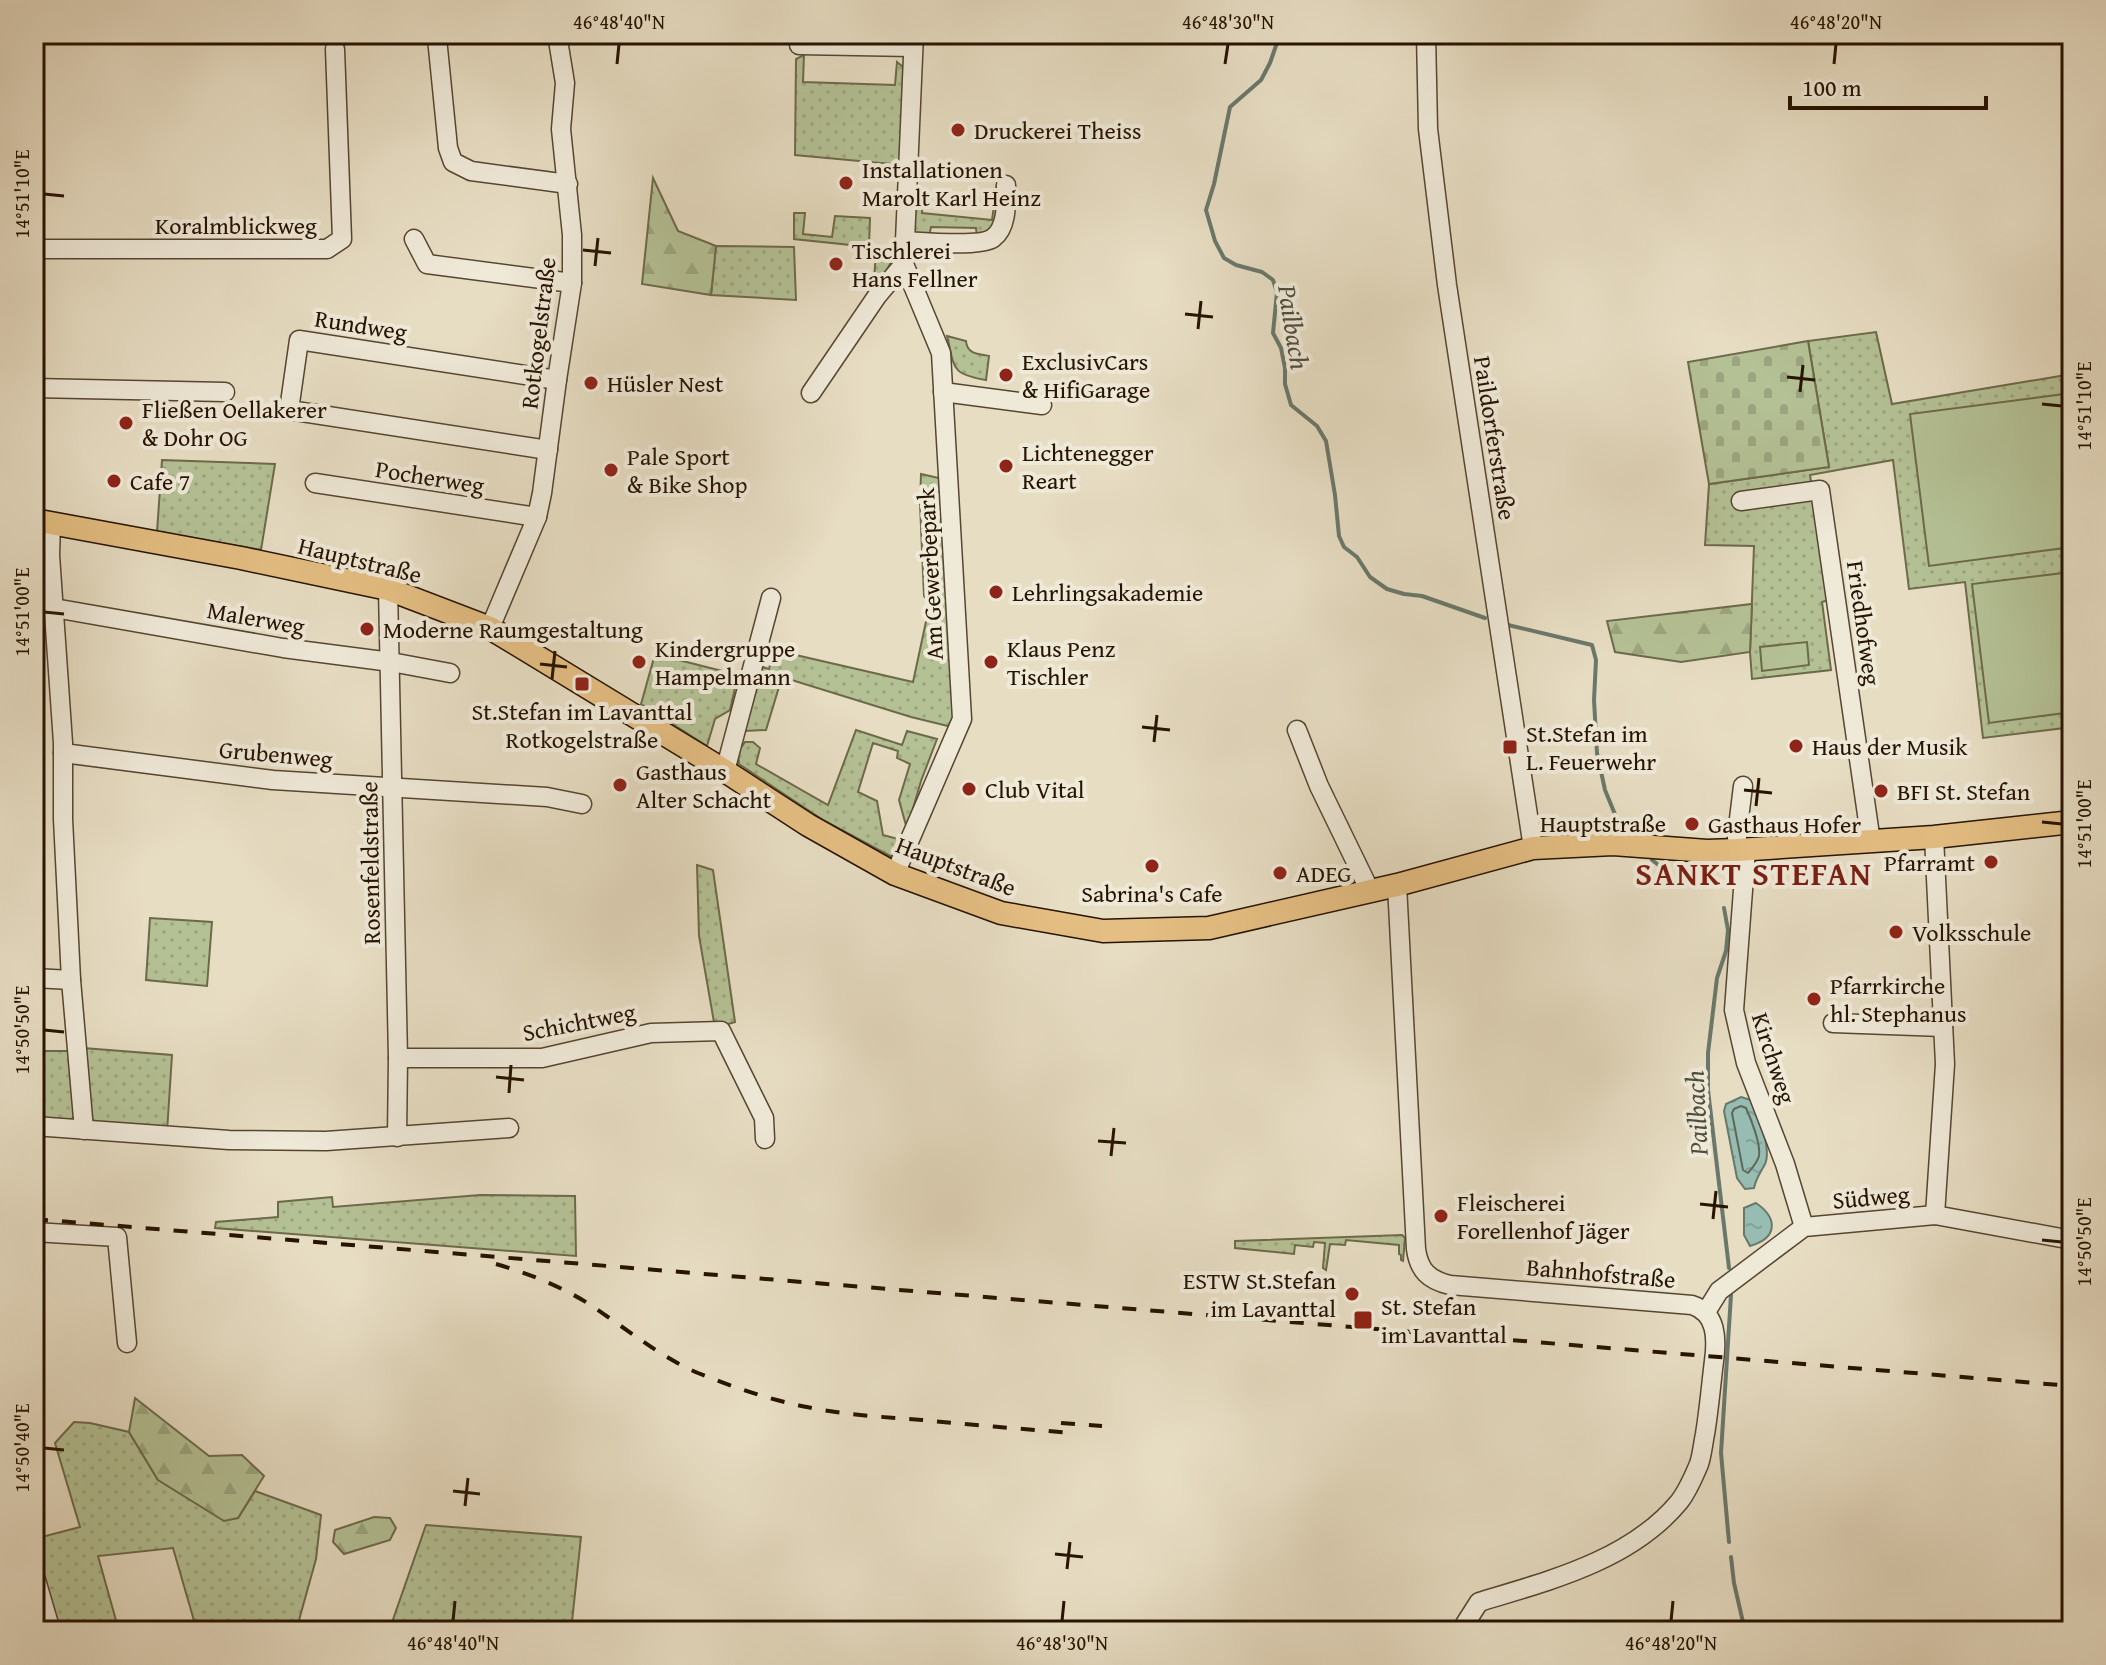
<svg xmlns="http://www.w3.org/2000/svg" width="2106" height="1665" font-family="'Gentium Book Plus',serif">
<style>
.green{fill:url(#green-dots);stroke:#6d6a4a;stroke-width:2}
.forest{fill:url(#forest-firs);stroke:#6d6a4a;stroke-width:2}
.cemetery{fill:url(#cemetery-stones);stroke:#6d6a4a;stroke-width:2}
.pitch{fill:#b4c195;stroke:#6d6a4a;stroke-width:2}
.water{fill:url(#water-ripples);stroke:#6a786b;stroke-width:2}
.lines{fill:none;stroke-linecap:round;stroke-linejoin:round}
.shore{stroke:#5e6859;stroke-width:2}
.stream{stroke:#6a786b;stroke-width:4}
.minor-casing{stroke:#564631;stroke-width:21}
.major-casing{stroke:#261300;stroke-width:25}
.minor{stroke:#efe9d8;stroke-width:18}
.major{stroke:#e4be82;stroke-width:22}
.rail{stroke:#261300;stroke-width:4;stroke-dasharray:14 14;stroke-linecap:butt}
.ticks{fill:none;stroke:#261300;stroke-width:3}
.poi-dot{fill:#8f2418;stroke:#efe9d8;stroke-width:3}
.labels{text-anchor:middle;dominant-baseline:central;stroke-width:8;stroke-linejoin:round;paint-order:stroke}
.poi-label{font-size:24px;fill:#261300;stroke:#efe9d8;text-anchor:start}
.street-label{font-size:24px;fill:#261300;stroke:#efe9d8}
.water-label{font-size:26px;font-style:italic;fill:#4e4e3e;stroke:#efe9d8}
.district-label{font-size:32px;font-weight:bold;letter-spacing:2px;fill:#7a1f14;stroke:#efe9d8}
.neatline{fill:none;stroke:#261300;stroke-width:3}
.ticks-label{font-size:20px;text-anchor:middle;fill:#261300}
</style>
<defs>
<pattern id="green-dots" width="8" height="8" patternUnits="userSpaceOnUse" patternTransform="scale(2)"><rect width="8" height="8" fill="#b4c195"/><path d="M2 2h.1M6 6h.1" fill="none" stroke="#9ba57f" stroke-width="1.8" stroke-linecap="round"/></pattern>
<pattern id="forest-firs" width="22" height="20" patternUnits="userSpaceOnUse" patternTransform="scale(2)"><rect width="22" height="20" fill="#b4c195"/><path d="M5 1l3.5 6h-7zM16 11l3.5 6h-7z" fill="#9ba57f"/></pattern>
<pattern id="cemetery-stones" width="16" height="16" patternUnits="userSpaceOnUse" patternTransform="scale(2)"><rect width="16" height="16" fill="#b4c195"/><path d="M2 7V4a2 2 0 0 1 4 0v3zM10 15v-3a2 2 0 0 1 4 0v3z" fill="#9ba57f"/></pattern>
<pattern id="water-ripples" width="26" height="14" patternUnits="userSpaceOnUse" patternTransform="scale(2)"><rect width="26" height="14" fill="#97bcb2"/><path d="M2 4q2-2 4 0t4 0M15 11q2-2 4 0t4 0" fill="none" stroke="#82a197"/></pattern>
</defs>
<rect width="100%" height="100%" fill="#e7ddc3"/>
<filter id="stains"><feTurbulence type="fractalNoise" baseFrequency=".0025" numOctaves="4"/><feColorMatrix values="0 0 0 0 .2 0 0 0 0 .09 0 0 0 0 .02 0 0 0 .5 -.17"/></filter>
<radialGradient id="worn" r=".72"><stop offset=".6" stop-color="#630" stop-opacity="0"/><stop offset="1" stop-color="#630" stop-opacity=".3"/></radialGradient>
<g class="green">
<polygon points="804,55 803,82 895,85 897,62 903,67 902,165 795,155 796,59"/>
<path d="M997 184 1001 188C1000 213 1000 226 977 238L976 228 931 227 929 237 913 236 917 192 923 193 922 213 992 220Z"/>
<polygon points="794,213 805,213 803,234 832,237 835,216 870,218 869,247 898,250 876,289 856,287 856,277 874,278 876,254 868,252 869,247 794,239"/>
<polygon points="716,246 794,247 796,300 711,295"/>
<polygon points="1876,332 1892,404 2072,374 2072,727 1983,738 1965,582 1909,589 1893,460 1810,475 1829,600 1822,602 1831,670 1752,679 1750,652 1754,546 1705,545 1709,484 1829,467 1808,341"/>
<path d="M947 336 966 341C967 354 978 354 989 356L986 380C950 374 955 368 947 336Z"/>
<polygon points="162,460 275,464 261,550 157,532"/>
<polygon points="921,474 939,478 955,707 952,727 911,717 782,677 766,730 745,731 759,666 769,669 774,650 913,682 930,603 924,596 920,504"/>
<polygon points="655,654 738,675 730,710 715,719 707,746 641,704"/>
<polygon points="856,730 902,745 907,731 937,739 921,781 907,829 899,800 910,764 897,758 898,751 873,743 858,792 877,801 883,835 898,839 900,846 892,857 823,820 739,764 738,752 745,742 753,742 760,748 756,764 828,805"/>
<polygon points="697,865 713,870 735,1022 715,1028 699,936"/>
<polygon points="150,918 212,922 207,986 146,980"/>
<polygon points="83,1048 172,1055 167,1132 99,1126 89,1116"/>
<polygon points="34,1051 72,1051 76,1115 67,1123 34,1120"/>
<polygon points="480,1195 575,1196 576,1256 215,1228 216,1222 278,1217 278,1202 332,1197 333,1207"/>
<polygon points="1402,1235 1405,1238 1403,1261 1401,1260 1401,1255 1399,1254 1399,1245 1346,1240 1345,1245 1330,1244 1326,1270 1323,1268 1325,1243 1314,1242 1313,1247 1295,1245 1294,1254 1235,1248 1235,1241"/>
<polygon points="74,1422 90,1423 129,1432 158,1480 238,1518 255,1491 321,1515 316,1559 296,1631 197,1631 173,1548 98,1556 119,1631 57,1631 34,1550 34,1539 80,1527 55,1443"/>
<polygon points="426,1525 581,1537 571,1631 389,1631"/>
</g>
<g class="forest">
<polygon points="653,178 678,231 716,246 711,295 642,284"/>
<polygon points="1752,604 1750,652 1681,662 1615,652 1607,621"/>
<polygon points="135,1398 209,1456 242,1455 264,1476 238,1518 224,1521 158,1480 129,1432"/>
<polygon points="374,1517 390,1518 396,1528 390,1540 344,1554 333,1542 335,1530"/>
</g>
<polygon class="cemetery" points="1808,341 1829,467 1709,484 1688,362"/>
<g class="pitch">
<polygon points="2072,393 2072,547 1929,566 1910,414"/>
<polygon points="2072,572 2072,712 1989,723 1972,584"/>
<polygon points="1807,642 1809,665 1762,671 1760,647"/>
</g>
<g class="water">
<path d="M1741 1097 1751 1100C1758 1115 1772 1149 1765 1164 1761 1172 1756 1178 1754 1188L1745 1189 1737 1178 1724 1111 1726 1104Z"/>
<path d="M1756 1203C1778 1218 1778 1238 1750 1246L1744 1235V1208Z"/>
</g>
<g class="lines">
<path class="shore" d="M1741 1106 1746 1108C1751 1119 1761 1144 1759 1156 1757 1163 1752 1168 1748 1173L1743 1170 1732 1113 1734 1109Z"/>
<g class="stream">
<polyline points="1280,34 1270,63 1261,80 1230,107 1214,184 1206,210 1215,241 1224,258 1236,265 1262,272 1273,280 1277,292 1273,333 1281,348 1285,368 1285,384 1291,405 1317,426 1326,441 1335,495 1339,536 1344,547 1357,557 1370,577 1387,589 1404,594 1422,596 1485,618"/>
<polyline points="1508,625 1592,645 1596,660 1594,700 1597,753 1605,790 1621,829"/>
<polyline points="1652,860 1665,870"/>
<polyline points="1724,908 1728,930 1726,951 1717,978 1708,1053 1708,1090 1729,1268"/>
<polyline points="1729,1542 1721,1453 1731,1295"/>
<polyline points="1731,1557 1734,1583 1745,1631"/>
</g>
<defs>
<g id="minor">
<polyline points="1426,34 1428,129 1447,285 1533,848"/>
<polyline points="437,38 448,148 453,162 471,171 568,184"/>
<polyline points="799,45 913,47"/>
<polyline points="414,239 427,264 572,283"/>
<path d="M905 241C922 242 981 247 993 238 1008 227 1006 201 1006 185"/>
<polyline points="34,249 327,249 342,239 335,49"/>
<polyline points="34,388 225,392"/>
<polyline points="943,392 1042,405"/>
<polyline points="811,393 877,296 904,264 914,34"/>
<polyline points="548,450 289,410 299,340 557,380"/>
<polyline points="315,483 537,517"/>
<polyline points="1741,501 1820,490 1871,842"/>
<polyline points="51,523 50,555 63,743 63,819 71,980 84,1130"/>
<polyline points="388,589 398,1058 397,1137"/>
<polyline points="54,608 283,648 391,662 450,673"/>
<polyline points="490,628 537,517 542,493 557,380 572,283 572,235 561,129 565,83 557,34"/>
<polyline points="1297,730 1319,786 1370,891"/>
<polyline points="63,753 273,780 547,797 582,804"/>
<polyline points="725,771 771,598"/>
<polyline points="1934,837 1945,1064 1935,1215"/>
<polyline points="1737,850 1737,835 1743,786"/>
<polyline points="1746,850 1734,1010 1746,1063 1785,1164 1804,1227"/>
<polyline points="895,874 962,719 941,353 904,264"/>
<path d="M1397 885 1416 1249C1419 1271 1429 1280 1450 1285L1692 1305C1717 1313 1717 1339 1714 1361 1711 1385 1709 1410 1705 1434 1703 1444 1702 1455 1699 1464 1694 1476 1687 1492 1679 1502 1630 1561 1548 1581 1479 1602L1465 1624 1464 1631"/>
<polyline points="34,978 71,980"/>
<polyline points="1833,1023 1943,1027"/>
<polyline points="398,1058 542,1058 651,1033 721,1031 764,1118 765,1139"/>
<polyline points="34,1126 229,1140 326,1141 509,1128"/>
<polyline points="34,1232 117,1237 127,1343"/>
<polyline points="1706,1312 1719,1291 1804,1227 1935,1215 2072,1240"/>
<polyline points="34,1573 51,1631"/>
</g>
<polyline id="major" points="34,520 241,558 388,589 490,628 725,771 808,825 895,874 1001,913 1103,931 1209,928 1397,885 1533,848 1613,844 1707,851 1737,850 1934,837 2072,822"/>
</defs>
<use href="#minor" class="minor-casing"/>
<use href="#major" class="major-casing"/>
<use href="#minor" class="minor"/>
<use href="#major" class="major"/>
<g class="rail">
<polyline points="34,1219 2072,1386"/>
<path d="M496 1264C534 1275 573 1291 605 1315 636 1336 663 1358 698 1373 733 1387 770 1400 807 1407 845 1415 884 1417 922 1420 972 1425 1023 1429 1073 1433"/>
<polyline points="1061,1423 1102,1426"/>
</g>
</g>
<path class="ticks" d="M617 64 619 44M1225 64 1228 44M1834 64 1836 44M44 194 64 196M583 250 611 253M595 266 598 238M1185 314 1213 317M1198 329 1201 301M1787 377 1815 380M1800 392 1803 365M2042 404 2062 406M44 612 64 614M540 664 567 667M552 679 555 651M1142 727 1170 730M1154 742 1157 715M1744 790 1772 793M1756 806 1759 778M2042 822 2062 824M44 1030 64 1032M496 1077 524 1080M509 1093 511 1065M1098 1141 1126 1143M1111 1156 1114 1128M1700 1204 1728 1207M1713 1219 1716 1191M2042 1240 2062 1242M44 1448 64 1450M453 1491 480 1494M465 1506 468 1478M1055 1554 1083 1557M1067 1569 1070 1542M453 1621 455 1601M1062 1621 1064 1601M1671 1621 1673 1601"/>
<g class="poi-dot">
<circle cx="958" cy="130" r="8"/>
<circle cx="846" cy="183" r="8"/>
<circle cx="836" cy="264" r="8"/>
<circle cx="1006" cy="375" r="8"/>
<circle cx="591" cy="383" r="8"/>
<circle cx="126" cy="423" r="8"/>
<circle cx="1006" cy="466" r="8"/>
<circle cx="611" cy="470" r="8"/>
<circle cx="114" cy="481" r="8"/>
<circle cx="996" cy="592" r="8"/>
<circle cx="367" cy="629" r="8"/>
<circle cx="639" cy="662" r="8"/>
<circle cx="991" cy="662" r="8"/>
<rect x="574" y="676" width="16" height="16" rx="4"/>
<circle cx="1796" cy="746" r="8"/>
<rect x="1502" y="739" width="16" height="16" rx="4"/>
<circle cx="620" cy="785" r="8"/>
<circle cx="969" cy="789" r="8"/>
<circle cx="1881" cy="791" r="8"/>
<circle cx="1692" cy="824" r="8"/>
<circle cx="1991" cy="862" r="8"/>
<circle cx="1152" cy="866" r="8"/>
<circle cx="1280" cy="873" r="8"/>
<circle cx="1896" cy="932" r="8"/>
<circle cx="1814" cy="999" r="8"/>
<circle cx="1441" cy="1216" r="8"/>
<circle cx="1352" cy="1294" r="8"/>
<rect x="1353" y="1310" width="20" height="20" rx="4"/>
</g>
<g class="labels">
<g class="poi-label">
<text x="974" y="130">Druckerei Theiss</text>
<text x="862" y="169">Installationen<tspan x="862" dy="28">Marolt Karl Heinz</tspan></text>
<text x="852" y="250">Tischlerei<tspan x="852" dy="28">Hans Fellner</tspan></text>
<text x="1022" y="361">ExclusivCars<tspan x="1022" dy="28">&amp; HifiGarage</tspan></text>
<text x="607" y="383">Hüsler Nest</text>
<text x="142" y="409">Fließen Oellakerer<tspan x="142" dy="28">&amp; Dohr OG</tspan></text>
<text x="1022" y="452">Lichtenegger<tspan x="1022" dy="28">Reart</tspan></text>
<text x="627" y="456">Pale Sport<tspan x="627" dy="28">&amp; Bike Shop</tspan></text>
<text x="130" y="481">Cafe 7</text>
<text x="1012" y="592">Lehrlingsakademie</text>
<text x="383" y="629">Moderne Raumgestaltung</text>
<text x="655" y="648">Kindergruppe<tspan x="655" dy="28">Hampelmann</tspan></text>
<text x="1007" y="648">Klaus Penz<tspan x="1007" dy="28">Tischler</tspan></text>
<text x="582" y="711" text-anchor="middle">St.Stefan im Lavanttal<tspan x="582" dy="28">Rotkogelstraße</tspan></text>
<text x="1526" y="733">St.Stefan im<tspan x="1526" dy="28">L. Feuerwehr</tspan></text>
<text x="1812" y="746">Haus der Musik</text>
<text x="636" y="771">Gasthaus<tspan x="636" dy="28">Alter Schacht</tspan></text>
<text x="985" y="789">Club Vital</text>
<text x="1897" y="791">BFI St. Stefan</text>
<text x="1708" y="824">Gasthaus Hofer</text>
<text x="1975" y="862" text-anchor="end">Pfarramt</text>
<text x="1296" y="873">ADEG</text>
<text x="1152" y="893" text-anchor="middle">Sabrina's Cafe</text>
<text x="1912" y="932">Volksschule</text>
<text x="1830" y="985">Pfarrkirche<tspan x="1830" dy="28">hl. Stephanus</tspan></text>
<text x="1457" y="1202">Fleischerei<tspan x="1457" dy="28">Forellenhof Jäger</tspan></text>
<text x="1336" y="1280" text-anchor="end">ESTW St.Stefan<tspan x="1336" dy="28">im Lavanttal</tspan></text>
<text x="1381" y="1306">St. Stefan<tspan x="1381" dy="28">im Lavanttal</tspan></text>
</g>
<g class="street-label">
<text x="236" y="225">Koralmblickweg</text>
<text transform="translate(361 325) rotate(9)">Rundweg</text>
<text transform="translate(538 333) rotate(-83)">Rotkogelstraße</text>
<text transform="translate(1495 438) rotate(81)">Paildorferstraße</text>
<text transform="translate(430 477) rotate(9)">Pocherweg</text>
<text transform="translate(360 560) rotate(14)">Hauptstraße</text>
<text transform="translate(930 574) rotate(-93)">Am Gewerbepark</text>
<text transform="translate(256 618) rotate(10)">Malerweg</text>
<text transform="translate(1864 623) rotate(82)">Friedhofweg</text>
<text transform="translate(276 754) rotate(5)">Grubenweg</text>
<text x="1603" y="823">Hauptstraße</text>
<text transform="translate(370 863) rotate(-91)">Rosenfeldstraße</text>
<text transform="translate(956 866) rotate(21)">Hauptstraße</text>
<text transform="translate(579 1022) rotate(-11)">Schichtweg</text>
<text transform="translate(1774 1058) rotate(72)">Kirchweg</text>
<text transform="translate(1871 1197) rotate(-5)">Südweg</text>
<text transform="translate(1601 1273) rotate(5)">Bahnhofstraße</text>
</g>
<g class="water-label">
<text transform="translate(1294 327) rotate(81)">Pailbach</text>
<text transform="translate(1696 1113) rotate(-93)">Pailbach</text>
</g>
<g class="district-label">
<text x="1754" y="873">SANKT STEFAN</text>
</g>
</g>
<rect width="2106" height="1665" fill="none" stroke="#e7ddc3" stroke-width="88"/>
<path d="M1790 96v12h196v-12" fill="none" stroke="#261300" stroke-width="4"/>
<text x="1802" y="96" font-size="24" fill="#261300" stroke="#efe9d8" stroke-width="6" paint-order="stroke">100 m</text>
<rect x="44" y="44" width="2018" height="1577" class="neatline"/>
<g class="ticks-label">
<text x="619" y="29">46°48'40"N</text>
<text x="1228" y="29">46°48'30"N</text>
<text x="1836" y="29">46°48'20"N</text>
<text transform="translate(22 194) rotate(-90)" y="7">14°51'10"E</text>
<text transform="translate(2084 406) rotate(-90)" y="7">14°51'10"E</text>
<text transform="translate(22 612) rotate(-90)" y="7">14°51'00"E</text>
<text transform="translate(2084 824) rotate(-90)" y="7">14°51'00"E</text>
<text transform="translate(22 1030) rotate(-90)" y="7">14°50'50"E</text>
<text transform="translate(2084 1242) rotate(-90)" y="7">14°50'50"E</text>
<text transform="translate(22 1448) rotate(-90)" y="7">14°50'40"E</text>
<text x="453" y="1650">46°48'40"N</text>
<text x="1062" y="1650">46°48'30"N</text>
<text x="1671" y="1650">46°48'20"N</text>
</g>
<rect width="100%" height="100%" filter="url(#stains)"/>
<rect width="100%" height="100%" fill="url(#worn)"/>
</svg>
